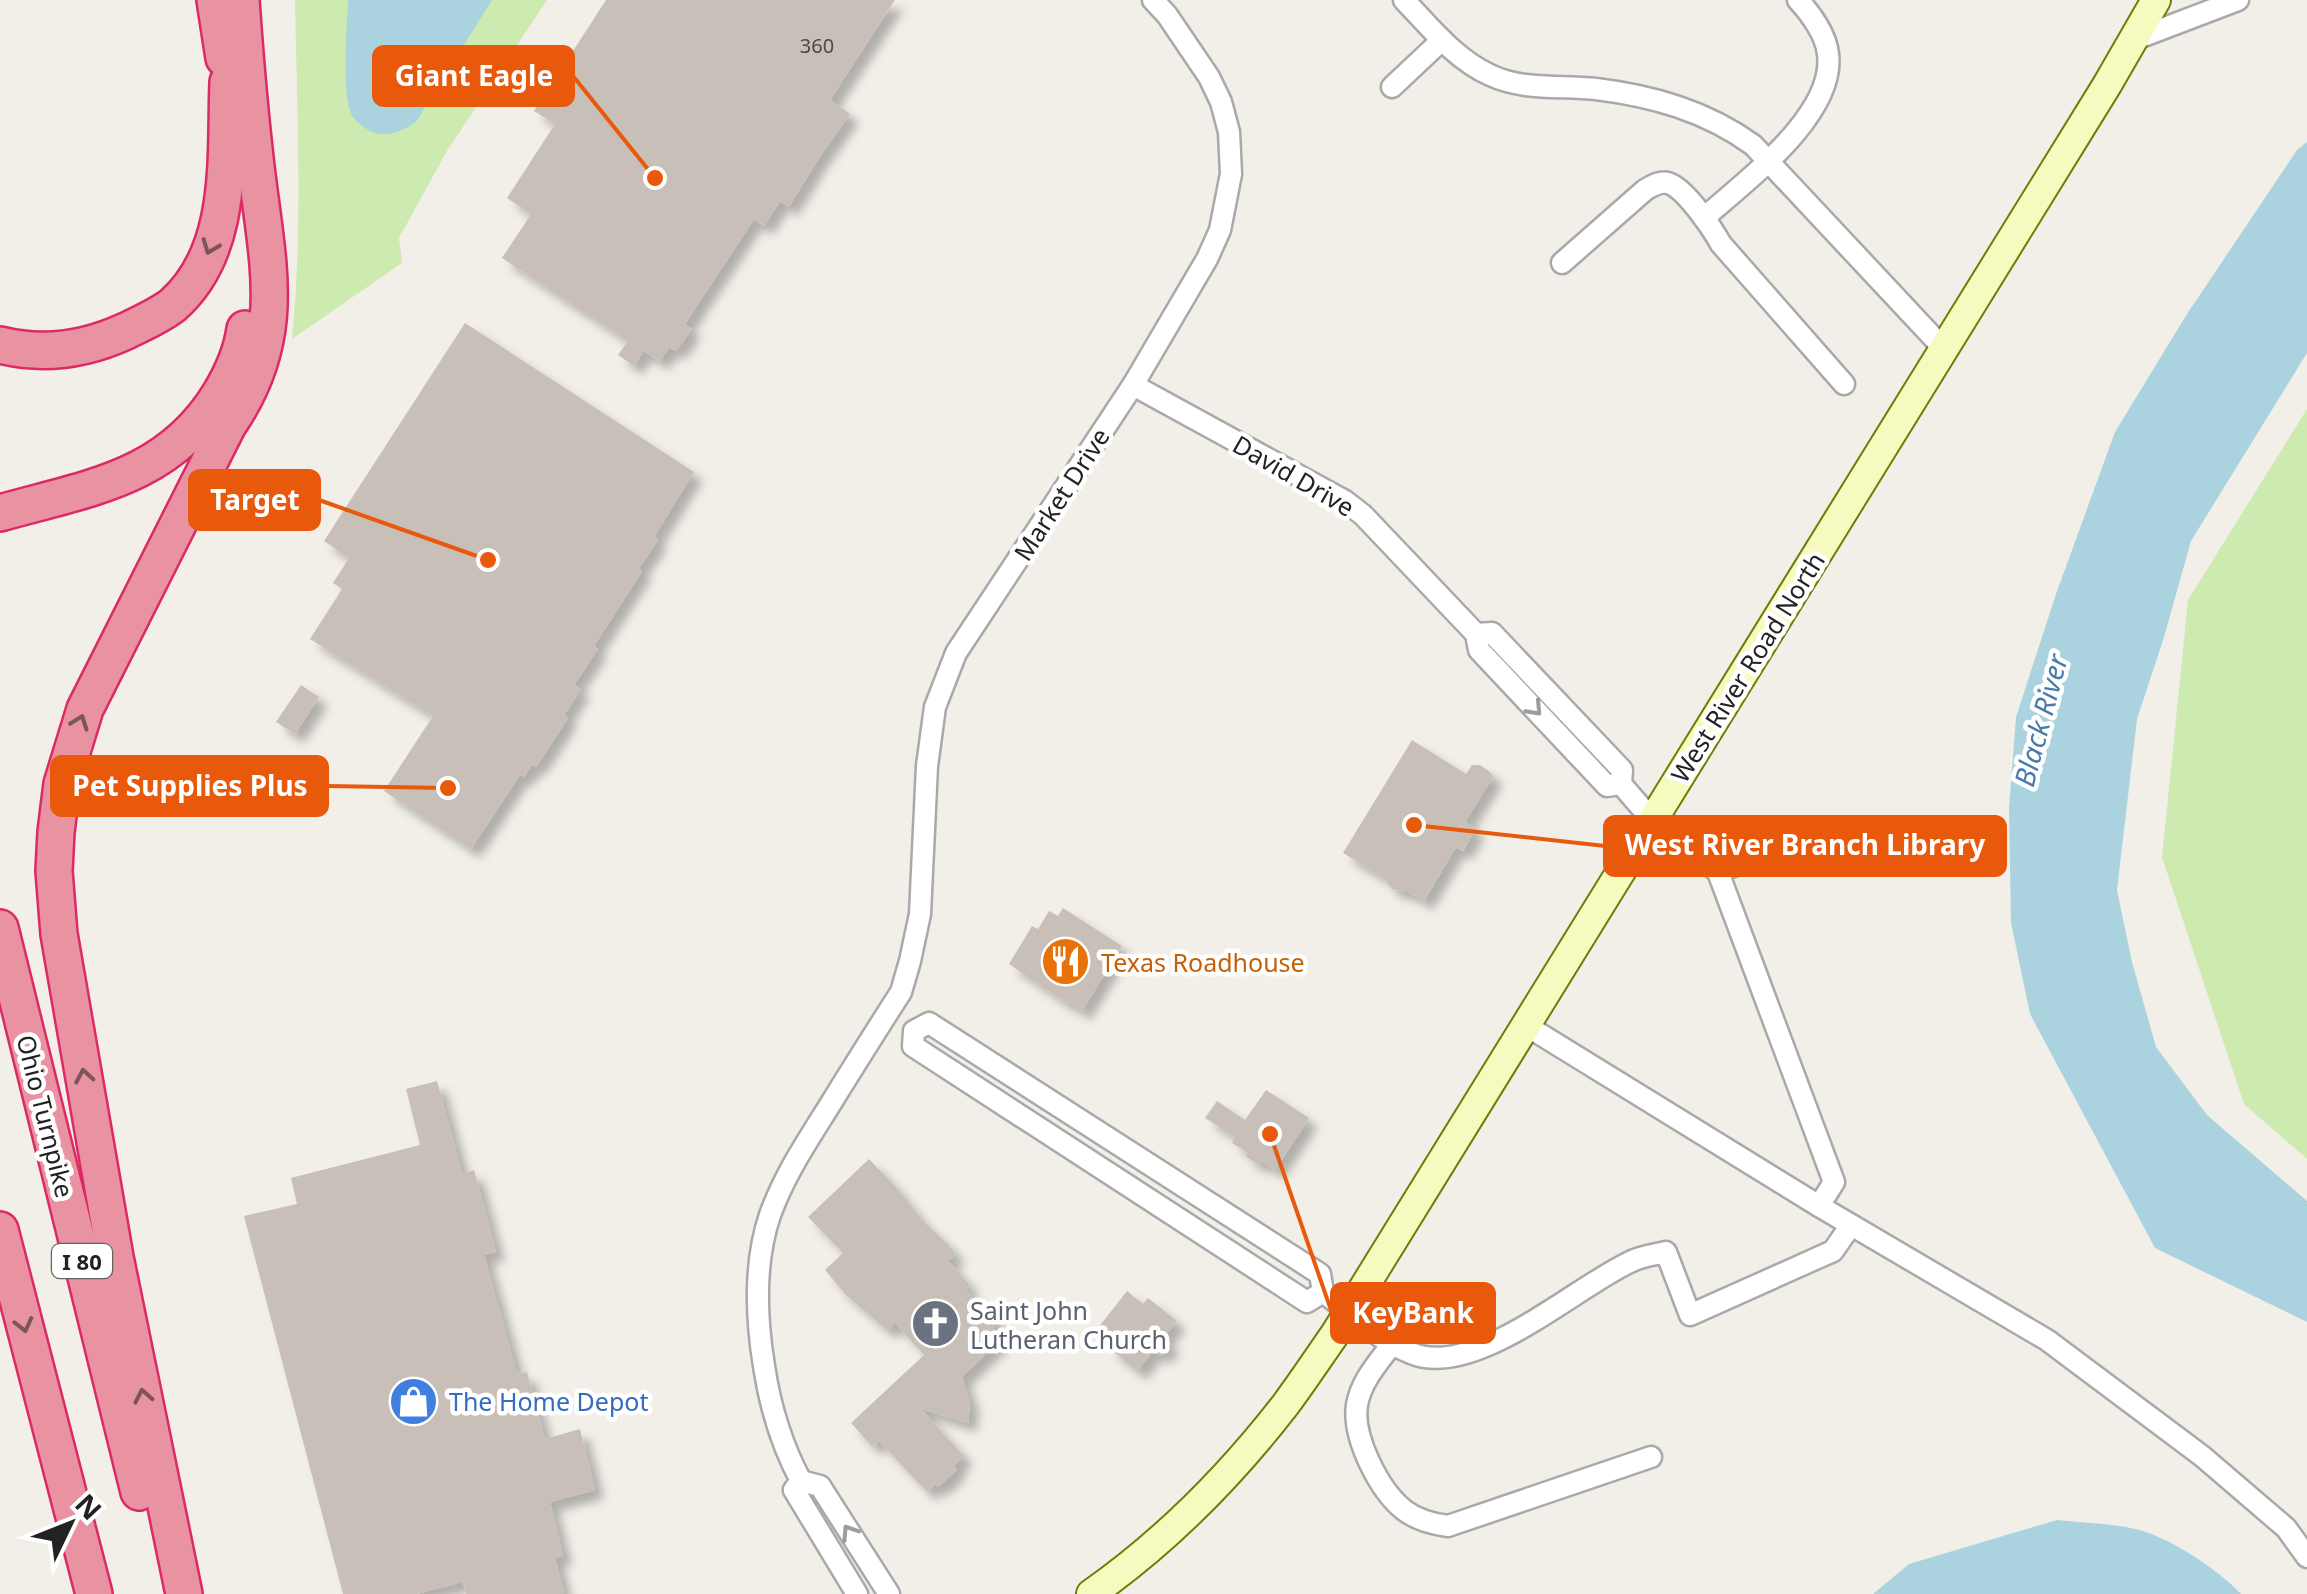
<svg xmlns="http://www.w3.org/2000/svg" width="2307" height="1594" font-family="'Noto Sans',sans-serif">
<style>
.grass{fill:#cdebb0}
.water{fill:#aad3df}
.building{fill:#c7bfb8;filter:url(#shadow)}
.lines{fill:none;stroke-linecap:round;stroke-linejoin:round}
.street-casing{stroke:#a9a9a9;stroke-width:25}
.secondary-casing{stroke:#707d05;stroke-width:32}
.highway-casing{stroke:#dc2a67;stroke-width:40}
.street{stroke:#fff;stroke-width:20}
.secondary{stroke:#f7fabf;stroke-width:28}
.highway{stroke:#e892a2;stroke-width:35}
.oneway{stroke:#7b545c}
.oneway2{stroke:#9c9c9c}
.labels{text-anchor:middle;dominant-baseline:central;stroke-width:9;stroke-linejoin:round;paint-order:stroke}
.number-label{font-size:20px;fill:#4b4948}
.shield{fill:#fff;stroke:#646464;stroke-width:2.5}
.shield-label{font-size:22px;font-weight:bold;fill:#222}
.street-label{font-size:25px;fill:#222;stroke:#fff}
.food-label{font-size:25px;fill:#c56008;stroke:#fff;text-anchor:start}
.worship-label{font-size:25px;fill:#5b616d;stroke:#fff;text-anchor:start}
.shop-label{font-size:25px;fill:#366cbe;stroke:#fff;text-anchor:start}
.water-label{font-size:28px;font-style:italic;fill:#4a7aab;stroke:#fff}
.leader{fill:none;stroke:#e8590c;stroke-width:4}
.callout-dot{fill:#e8590c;stroke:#fff;stroke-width:4}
.callout{fill:#e8590c;stroke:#e8590c;stroke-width:4}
.callout-label{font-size:28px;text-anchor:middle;font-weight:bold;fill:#fff}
</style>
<defs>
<filter id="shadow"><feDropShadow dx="9" dy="9" stdDeviation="5" flood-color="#0004"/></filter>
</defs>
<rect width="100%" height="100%" fill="#f2efe9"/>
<g class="grass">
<path d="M295 0H547L447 151 399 238 402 263 292 339C303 226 297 113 295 0Z"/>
<polygon points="2307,409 2307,1159 2244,1104 2162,857 2188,600"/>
</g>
<g class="water">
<path d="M348 0H492L416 122C402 131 389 138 372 132 366 129 357 123 353 117 341 99 347 25 348 0Z"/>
<polygon points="2307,142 2307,353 2191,541 2164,637 2137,719 2117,890 2132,962 2156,1047 2207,1115 2307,1201 2307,1322 2155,1248 2030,1014 2011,923 2009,808 2016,717 2056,594 2115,432 2187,314 2297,150"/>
<path d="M2057 1520C2083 1523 2110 1523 2135 1529 2168 1536 2219 1570 2241 1594H1873L1909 1564Z"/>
</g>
<g class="building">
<polygon points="606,0 895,0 830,100 850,114 817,161 789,207 780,201 764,226 754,219 685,324 692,329 676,351 669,347 660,361 643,351 634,366 618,355 628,341 502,258 531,214 507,198 555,124 534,111"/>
<polygon points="465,323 694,472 654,537 658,540 639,568 642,571 594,646 598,649 574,685 581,689 564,715 568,718 536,767 532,764 524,777 520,775 471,849 384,791 433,716 310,639 342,589 333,583 349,558 324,541"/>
<polygon points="301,685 319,697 295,734 276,722"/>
<polygon points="1412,740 1466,774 1472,765 1480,765 1490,772 1493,777 1465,822 1476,828 1463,851 1456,847 1424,901 1408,892 1392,889 1383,877 1343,853"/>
<polygon points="1063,908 1122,946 1082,1011 1069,1002 1068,1004 1009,964 1032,926 1038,929 1049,911 1058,916"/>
<polygon points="437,1081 462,1174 474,1170 496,1252 484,1255 517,1374 527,1372 545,1439 580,1429 595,1490 550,1502 563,1556 555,1558 564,1594 466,1594 463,1582 416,1594 343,1594 244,1216 297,1204 291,1178 420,1145 406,1089"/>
<polygon points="1266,1090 1309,1118 1275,1170 1261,1161 1259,1165 1245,1156 1248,1153 1232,1143 1235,1137 1205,1118 1217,1101 1245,1120"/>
<polygon points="869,1159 894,1185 923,1221 948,1244 956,1254 948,1261 970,1285 965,1289 983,1309 991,1313 995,1319 993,1328 1002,1338 962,1377 970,1403 968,1423 921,1409 964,1456 954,1466 957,1470 938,1487 935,1484 927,1492 879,1441 872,1446 851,1423 924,1355 895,1323 887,1330 845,1294 825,1270 843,1253 808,1217"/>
<polygon points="1127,1291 1143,1304 1148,1298 1177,1321 1163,1338 1171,1344 1161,1356 1154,1350 1137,1371 1108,1347 1113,1340 1098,1328"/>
</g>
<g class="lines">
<defs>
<g id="street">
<path d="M1404 0C1431 28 1455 59 1490 75 1524 91 1560 85 1596 89 1653 96 1706 111 1753 145L1944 349"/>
<polyline points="2133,40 2238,0"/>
<polyline points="1392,87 1442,40"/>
<path d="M1704 218C1744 182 1836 115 1828 54 1826 35 1811 14 1798 0"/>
<path d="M1562 263 1645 190C1652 186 1659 181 1668 183 1685 188 1712 228 1721 244L1844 384"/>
<polyline points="1133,385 1345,501 1363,515 1476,634 1479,650 1607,786 1621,784 1622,770 1492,633 1476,634"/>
<polyline points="1621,784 1653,821 1718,872 1782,847"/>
<polyline points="1718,872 1834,1182 1819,1206"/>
<polygon points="929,1023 1320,1274 1323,1292 1307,1302 913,1046 914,1031"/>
<polyline points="1527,1026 1819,1206 2047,1340 2202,1456 2286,1528 2307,1557"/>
<path d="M1323 1292C1351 1313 1378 1340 1411 1353 1473 1380 1574 1288 1630 1262 1641 1256 1654 1255 1666 1252L1690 1315 1833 1251 1851 1225"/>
<path d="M1392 1344C1378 1363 1361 1381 1357 1405 1352 1437 1379 1490 1404 1510 1417 1520 1432 1524 1448 1526L1651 1457"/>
<polyline points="801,1481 794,1490 857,1594"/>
<path d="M889 1594 820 1486 801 1481C781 1444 770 1406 764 1366 756 1317 754 1262 770 1215 784 1176 806 1143 828 1108 852 1069 876 1031 901 992L910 961 920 914 927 766 935 707 956 653 1133 385 1207 259 1220 230 1231 174 1229 132 1221 102 1209 77 1167 15 1153 0"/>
</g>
<path id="secondary" d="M1091 1594C1165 1542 1231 1475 1286 1404 1303 1381 1319 1357 1335 1334L2107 85 2156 0"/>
<g id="highway">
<polyline points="215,0 224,58"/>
<path d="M0 345C44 356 85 350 126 331 142 323 159 316 173 305 235 250 225 156 228 82"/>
<path d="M0 513C88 488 168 479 220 394 232 374 242 351 245 329"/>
<polyline points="0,928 139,1492"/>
<polyline points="0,1230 94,1594"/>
<path d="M184 1594 115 1257 59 934 54 871 56 832 62 784 85 709 228 425C287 340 269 271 257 175 250 117 245 58 241 0"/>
</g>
</defs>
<use href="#street" class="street-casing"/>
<use href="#secondary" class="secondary-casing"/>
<use href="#highway" class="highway-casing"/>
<use href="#street" class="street"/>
<use href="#secondary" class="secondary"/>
<use href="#highway" class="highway"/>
</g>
<defs><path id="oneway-chevron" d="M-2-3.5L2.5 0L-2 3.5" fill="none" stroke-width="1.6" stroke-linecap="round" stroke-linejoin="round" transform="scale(2.5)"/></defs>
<g class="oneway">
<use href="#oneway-chevron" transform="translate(210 247) rotate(111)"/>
<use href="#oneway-chevron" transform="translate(80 722) rotate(-70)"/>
<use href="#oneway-chevron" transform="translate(84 1076) rotate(-100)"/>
<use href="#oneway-chevron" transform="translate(24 1325) rotate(76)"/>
<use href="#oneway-chevron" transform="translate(143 1396) rotate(-101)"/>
</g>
<g class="oneway2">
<use href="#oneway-chevron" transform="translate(1535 709) rotate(47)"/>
<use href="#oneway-chevron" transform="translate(849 1532) rotate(-123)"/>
</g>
<defs>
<symbol id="restaurant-disc" viewBox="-11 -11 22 22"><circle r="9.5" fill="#e8710a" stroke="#fff"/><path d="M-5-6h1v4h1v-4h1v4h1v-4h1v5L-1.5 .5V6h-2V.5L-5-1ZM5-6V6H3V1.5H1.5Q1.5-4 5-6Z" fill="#fff"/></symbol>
<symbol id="church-disc" viewBox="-11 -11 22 22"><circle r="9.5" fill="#6b7280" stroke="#fff"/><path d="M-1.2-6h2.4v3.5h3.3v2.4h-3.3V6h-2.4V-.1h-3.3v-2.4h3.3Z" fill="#fff"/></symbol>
<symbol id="shop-disc" viewBox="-11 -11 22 22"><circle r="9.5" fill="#3f7fe0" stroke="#fff"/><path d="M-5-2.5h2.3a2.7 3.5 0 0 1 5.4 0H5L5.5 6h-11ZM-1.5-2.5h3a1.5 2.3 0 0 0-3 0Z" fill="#fff"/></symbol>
</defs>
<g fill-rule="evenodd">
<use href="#restaurant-disc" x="1038" y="934" width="55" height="55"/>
<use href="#church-disc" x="908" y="1296" width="55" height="55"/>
<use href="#shop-disc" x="386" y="1374" width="55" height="55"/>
</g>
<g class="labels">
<g class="number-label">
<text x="817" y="45">360</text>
</g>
<rect class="shield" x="52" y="1244" width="60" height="34" rx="8"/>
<g class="shield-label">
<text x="82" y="1261">I 80</text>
</g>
<g class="street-label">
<text transform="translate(1294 475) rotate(30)">David Drive</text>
<text transform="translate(1061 494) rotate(-57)">Market Drive</text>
<text transform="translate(1747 667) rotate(-58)">West River Road North</text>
<text transform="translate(46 1116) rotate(76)">Ohio Turnpike</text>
</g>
<g class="food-label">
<text x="1101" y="962">Texas Roadhouse</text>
</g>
<g class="worship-label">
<text x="970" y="1310">Saint John<tspan x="970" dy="29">Lutheran Church</tspan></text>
</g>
<g class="shop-label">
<text x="449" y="1401">The Home Depot</text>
</g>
<g class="water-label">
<text transform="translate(2040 720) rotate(-75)">Black River</text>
</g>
</g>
<path class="leader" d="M655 178L573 76M488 560L319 500M448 788L327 786M1414 825L1605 846M1270 1134L1332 1313"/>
<g class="callout-dot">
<circle cx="655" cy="178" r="10"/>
<circle cx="488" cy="560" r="10"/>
<circle cx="448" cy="788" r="10"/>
<circle cx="1414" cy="825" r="10"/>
<circle cx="1270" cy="1134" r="10"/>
</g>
<g class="callout">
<rect x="374" y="47" width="199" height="58" rx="10"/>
<rect x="190" y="471" width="129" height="58" rx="10"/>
<rect x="52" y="757" width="275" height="58" rx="10"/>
<rect x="1605" y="817" width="400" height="58" rx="10"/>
<rect x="1332" y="1284" width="162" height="58" rx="10"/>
</g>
<g class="callout-label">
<text x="474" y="86">Giant Eagle</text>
<text x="255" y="510">Target</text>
<text x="190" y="796">Pet Supplies Plus</text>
<text x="1805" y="855">West River Branch Library</text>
<text x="1413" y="1323">KeyBank</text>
</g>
<g transform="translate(70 1524) rotate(47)" stroke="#ffffff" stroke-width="8" paint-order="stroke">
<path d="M0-8L18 38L0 25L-18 38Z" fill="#222222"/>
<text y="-15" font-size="28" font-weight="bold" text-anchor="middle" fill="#222222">N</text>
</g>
</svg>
